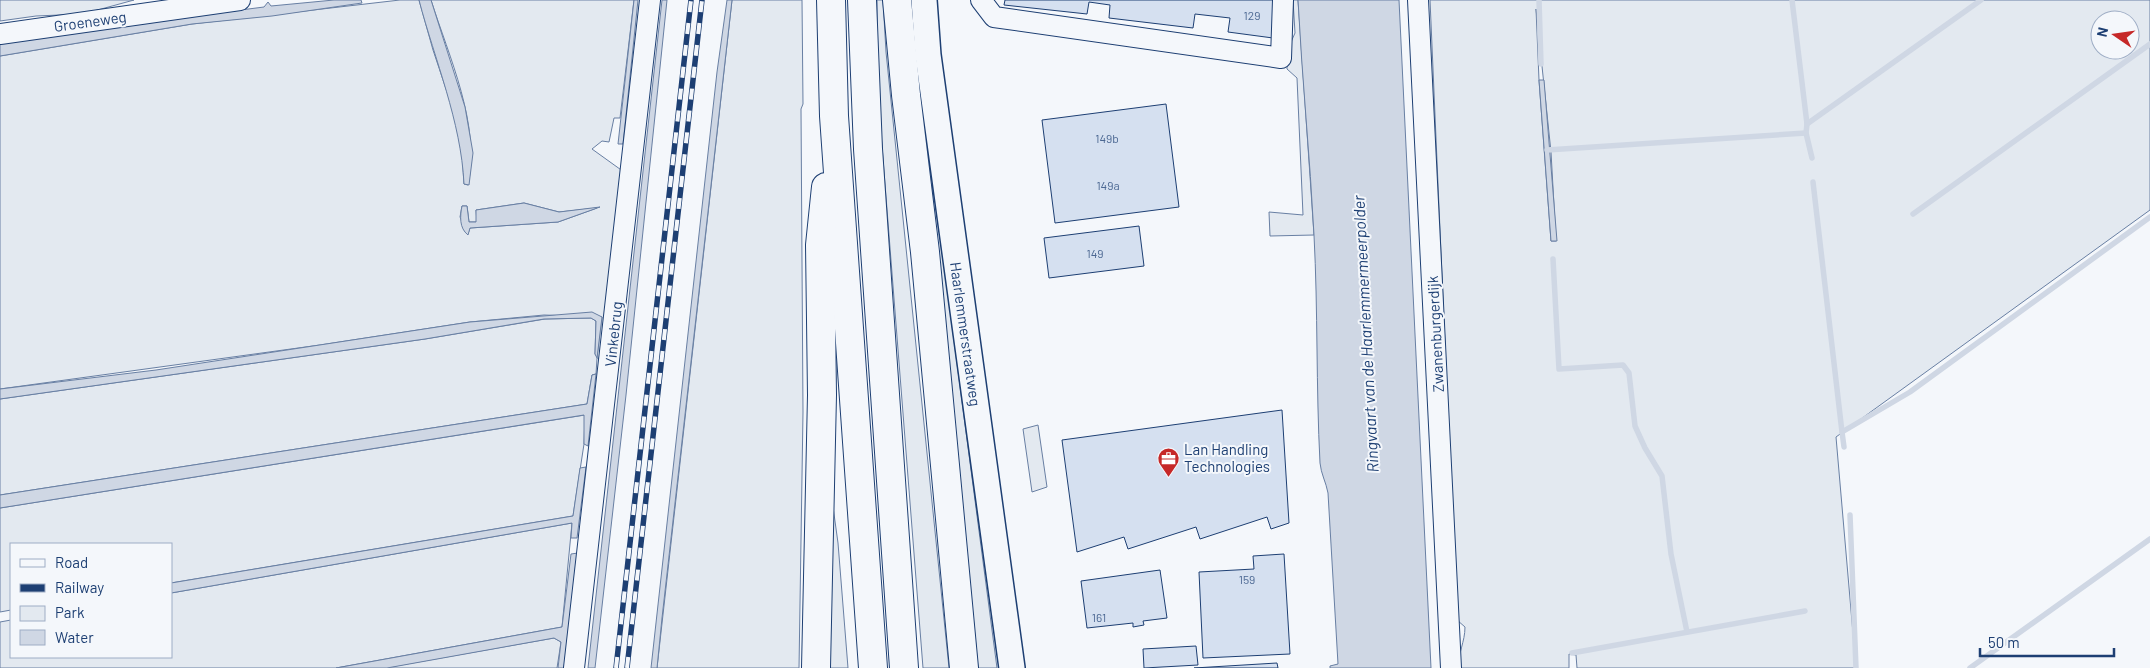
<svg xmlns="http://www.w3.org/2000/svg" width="2150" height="668" font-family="Barlow,sans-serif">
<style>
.green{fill:#e3e9f0;stroke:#687fa3;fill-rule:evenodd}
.water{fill:#cfd7e4;stroke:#687fa3}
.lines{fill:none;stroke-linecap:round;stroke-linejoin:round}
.stream{stroke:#cfd7e4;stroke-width:5.5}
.building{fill:#d5e0f0;stroke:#1d3f73}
.minor-casing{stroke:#1d3f73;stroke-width:22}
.major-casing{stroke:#1d3f73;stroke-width:28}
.highway-casing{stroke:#1d3f73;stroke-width:30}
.minor{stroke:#f4f7fb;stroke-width:20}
.major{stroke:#f4f7fb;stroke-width:25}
.highway{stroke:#f4f7fb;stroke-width:28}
.rail-casing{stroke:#1d3f73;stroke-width:5.5}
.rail{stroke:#f4f7fb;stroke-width:4;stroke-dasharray:11;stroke-linecap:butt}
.labels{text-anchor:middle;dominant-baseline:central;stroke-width:4;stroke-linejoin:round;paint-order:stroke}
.number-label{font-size:12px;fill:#4b6792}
.street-label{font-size:15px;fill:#1d3f73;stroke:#f4f7fb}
.poi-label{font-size:15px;fill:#1d3f73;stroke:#f4f7fb;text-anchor:start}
.water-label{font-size:16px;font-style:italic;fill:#1d3f73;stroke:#f4f7fb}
</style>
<rect width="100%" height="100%" fill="#f4f7fb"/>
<g class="green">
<polygon points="0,0 134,0 83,14 36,16 0,21"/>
<path d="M400 0H419L433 50 457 122 462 154 464 184 468 185C481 125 449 57 431 0H634L620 118H614L609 142 602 141 592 149 624 172 603 359 597 358 596 374 592 375 587 404 0 495V399L425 339 545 319 591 318 596 321 595 354 597 357 602 317 544 315 470 322 320 345 0 389V56L192 24ZM524 203 559 212 597 208 558 222 470 228 468 234 460 217 462 206H467L469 222H477L476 210Z"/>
<polygon points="732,0 802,0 803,104 801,109 803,412 799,668 657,668"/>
<polygon points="877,0 883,0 886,52 949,668 923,668 877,82"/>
<polygon points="1293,0 1298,0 1314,235 1270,236 1269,212 1303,215 1297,78 1287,69 1287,51 1295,33"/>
<path d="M1430 0H2150V210L1836 437 1856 668H1577L1576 655 1569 654V668H1459C1458 652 1465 642 1465 627L1457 620ZM1536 9 1551 152 1556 241H1551L1539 80ZM2100 20H2130V50H2100Z"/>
<polygon points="934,188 997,668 978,668 932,189"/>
<polygon points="585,415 584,444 573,516 171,583 171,544 11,544 11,610 0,612 0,508"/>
<polygon points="1038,425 1047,487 1032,492 1023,429"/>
<polygon points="826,456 838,543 848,668 821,668"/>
<polygon points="572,523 562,627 336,668 0,668 0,622 11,620 11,657 171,657 171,593"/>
<polygon points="554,638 561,642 557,668 384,668"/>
</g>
<g class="water">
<polygon points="334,0 361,0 362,3 272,16 192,24 0,56 0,41 264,7 268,2 271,6"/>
<path d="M419 0H431L465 107 473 153 469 185 464 184C461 121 435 61 419 0Z"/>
<polygon points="634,0 638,0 623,144 618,144"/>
<polygon points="662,0 667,0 626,395 595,668 588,668"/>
<polygon points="727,0 732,0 662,618 657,668 651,668 717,72"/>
<path d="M1298 0H1399L1431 668H1330V666L1338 664 1328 493C1326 482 1321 474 1320 463 1316 387 1318 311 1314 235 1310 157 1302 79 1298 0Z"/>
<polygon points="1539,80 1544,80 1557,241 1551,241"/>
<path d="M524 203 559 212 600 207 558 222 470 228 468 235C459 228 460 216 462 206H467L469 222H476V210Z"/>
<polygon points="592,312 602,317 597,358 595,354 596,321 591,318 544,319 425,339 0,399 0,389 156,370 470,322"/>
<polygon points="596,374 588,446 584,444 584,415 0,508 0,495 587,404 592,375"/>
<polygon points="586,467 577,538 571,538 572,523 171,593 171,583 573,516 580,468"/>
<polygon points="578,553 564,668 558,668 561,642 554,638 387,668 336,668 562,627 571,554"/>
</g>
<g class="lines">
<g class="stream">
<polyline points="1539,0 1541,64"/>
<polyline points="1792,0 1807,124 1806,133 1812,158"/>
<polyline points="1807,124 1981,0"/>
<polyline points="1547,150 1806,133"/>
<polyline points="1813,182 1842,432"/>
<polyline points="1913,214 2150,44"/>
<polyline points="1553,259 1559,369 1623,365 1629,373 1635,426 1645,448 1662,476 1671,554 1687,632"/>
<polyline points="1844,447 1842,432 1910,392 2150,217"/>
<polyline points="1850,515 1856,668"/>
<polyline points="1572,653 1805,611"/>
<polyline points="1970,668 2150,539"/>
</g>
</g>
<g class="building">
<polygon points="1005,0 1277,0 1273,38 1228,32 1230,18 1195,14 1193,28 1109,18 1110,5 1089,2 1087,14 1004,5"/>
<polygon points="1166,104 1179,207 1055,223 1042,120"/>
<polygon points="1139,226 1144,266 1049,278 1044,238"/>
<polygon points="1282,410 1289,523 1271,529 1267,517 1200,539 1196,527 1128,549 1124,537 1077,552 1062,440"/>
<polygon points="1284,554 1290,654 1203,658 1199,572 1254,569 1253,556"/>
<polygon points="1160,570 1167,618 1143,621 1144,625 1133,627 1133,623 1087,628 1081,581"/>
<polygon points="1196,646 1198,665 1144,668 1143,649"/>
<polygon points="1277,663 1278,668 1194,668"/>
</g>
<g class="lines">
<defs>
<g id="minor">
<polyline points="981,0 994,17 1281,58 1283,0"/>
<polyline points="1418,0 1451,668"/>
<polyline points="0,34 240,0"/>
<polyline points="574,668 650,0"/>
</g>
<polyline id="major" points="924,0 928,55 1012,668"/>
<g id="highway">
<polyline points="831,0 834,116 873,668"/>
<polyline points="862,0 868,149 904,668"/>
<polyline points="897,0 906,95 925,252 964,668"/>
<polyline points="816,668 822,395 820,245 826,187"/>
</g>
</defs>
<use href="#minor" class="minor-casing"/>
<use href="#major" class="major-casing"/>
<use href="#highway" class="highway-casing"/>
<use href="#minor" class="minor"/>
<use href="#major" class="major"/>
<use href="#highway" class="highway"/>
<defs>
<g id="rail">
<polyline points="616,668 691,0"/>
<polyline points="627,668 702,0"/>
</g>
</defs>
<use href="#rail" class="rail-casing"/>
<use href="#rail" class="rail"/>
</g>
<defs>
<symbol id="office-pin" viewBox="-11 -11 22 30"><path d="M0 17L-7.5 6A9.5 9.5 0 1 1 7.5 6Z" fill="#c62828" stroke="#f4f7fb"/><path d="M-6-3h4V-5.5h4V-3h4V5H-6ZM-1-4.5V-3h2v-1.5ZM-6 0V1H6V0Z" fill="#fff"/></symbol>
</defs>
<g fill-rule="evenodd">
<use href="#office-pin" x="1156" y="446" width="25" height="34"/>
</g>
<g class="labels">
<g class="number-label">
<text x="1252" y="15">129</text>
<text x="1107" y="138">149b</text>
<text x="1108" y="185">149a</text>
<text x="1095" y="253">149</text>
<text x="1247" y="579">159</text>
<text x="1099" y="617">161</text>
</g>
<g class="street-label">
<text transform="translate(90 21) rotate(-8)">Groeneweg</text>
<text transform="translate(613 334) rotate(-84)">Vinkebrug</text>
<text transform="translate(966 334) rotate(82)">Haarlemmerstraatweg</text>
<text transform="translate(1435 334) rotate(-93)">Zwanenburgerdijk</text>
</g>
<g class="poi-label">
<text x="1184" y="449">Lan Handling<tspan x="1184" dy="17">Technologies</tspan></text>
</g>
<g class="water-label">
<text transform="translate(1365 334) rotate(-93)">Ringvaart van de Haarlemmermeerpolder</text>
</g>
</g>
<rect x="10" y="543" width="162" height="115" fill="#f4f7fb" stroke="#9eadc5"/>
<rect x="20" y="559" width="25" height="8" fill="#f4f7fb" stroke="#9eadc5"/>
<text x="55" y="568" font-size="15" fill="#1d3f73">Road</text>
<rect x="20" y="584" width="25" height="8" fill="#1d3f73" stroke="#9eadc5"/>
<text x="55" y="593" font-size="15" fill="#1d3f73">Railway</text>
<rect x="20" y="606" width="25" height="15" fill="#e3e9f0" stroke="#9eadc5"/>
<text x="55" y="618" font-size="15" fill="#1d3f73">Park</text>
<rect x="20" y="630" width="25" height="15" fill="#cfd7e4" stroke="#9eadc5"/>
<text x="55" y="643" font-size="15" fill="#1d3f73">Water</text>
<g transform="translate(2115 35) rotate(283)"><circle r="24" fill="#f4f7fb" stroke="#9eadc5"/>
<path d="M0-4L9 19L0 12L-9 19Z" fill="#c62828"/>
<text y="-8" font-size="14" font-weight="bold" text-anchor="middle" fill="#1d3f73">N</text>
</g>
<path d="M1980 648v8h134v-8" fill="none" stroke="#1d3f73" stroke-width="2.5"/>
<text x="1988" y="648" font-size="15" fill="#1d3f73" stroke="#f4f7fb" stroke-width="4" paint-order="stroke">50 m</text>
</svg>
